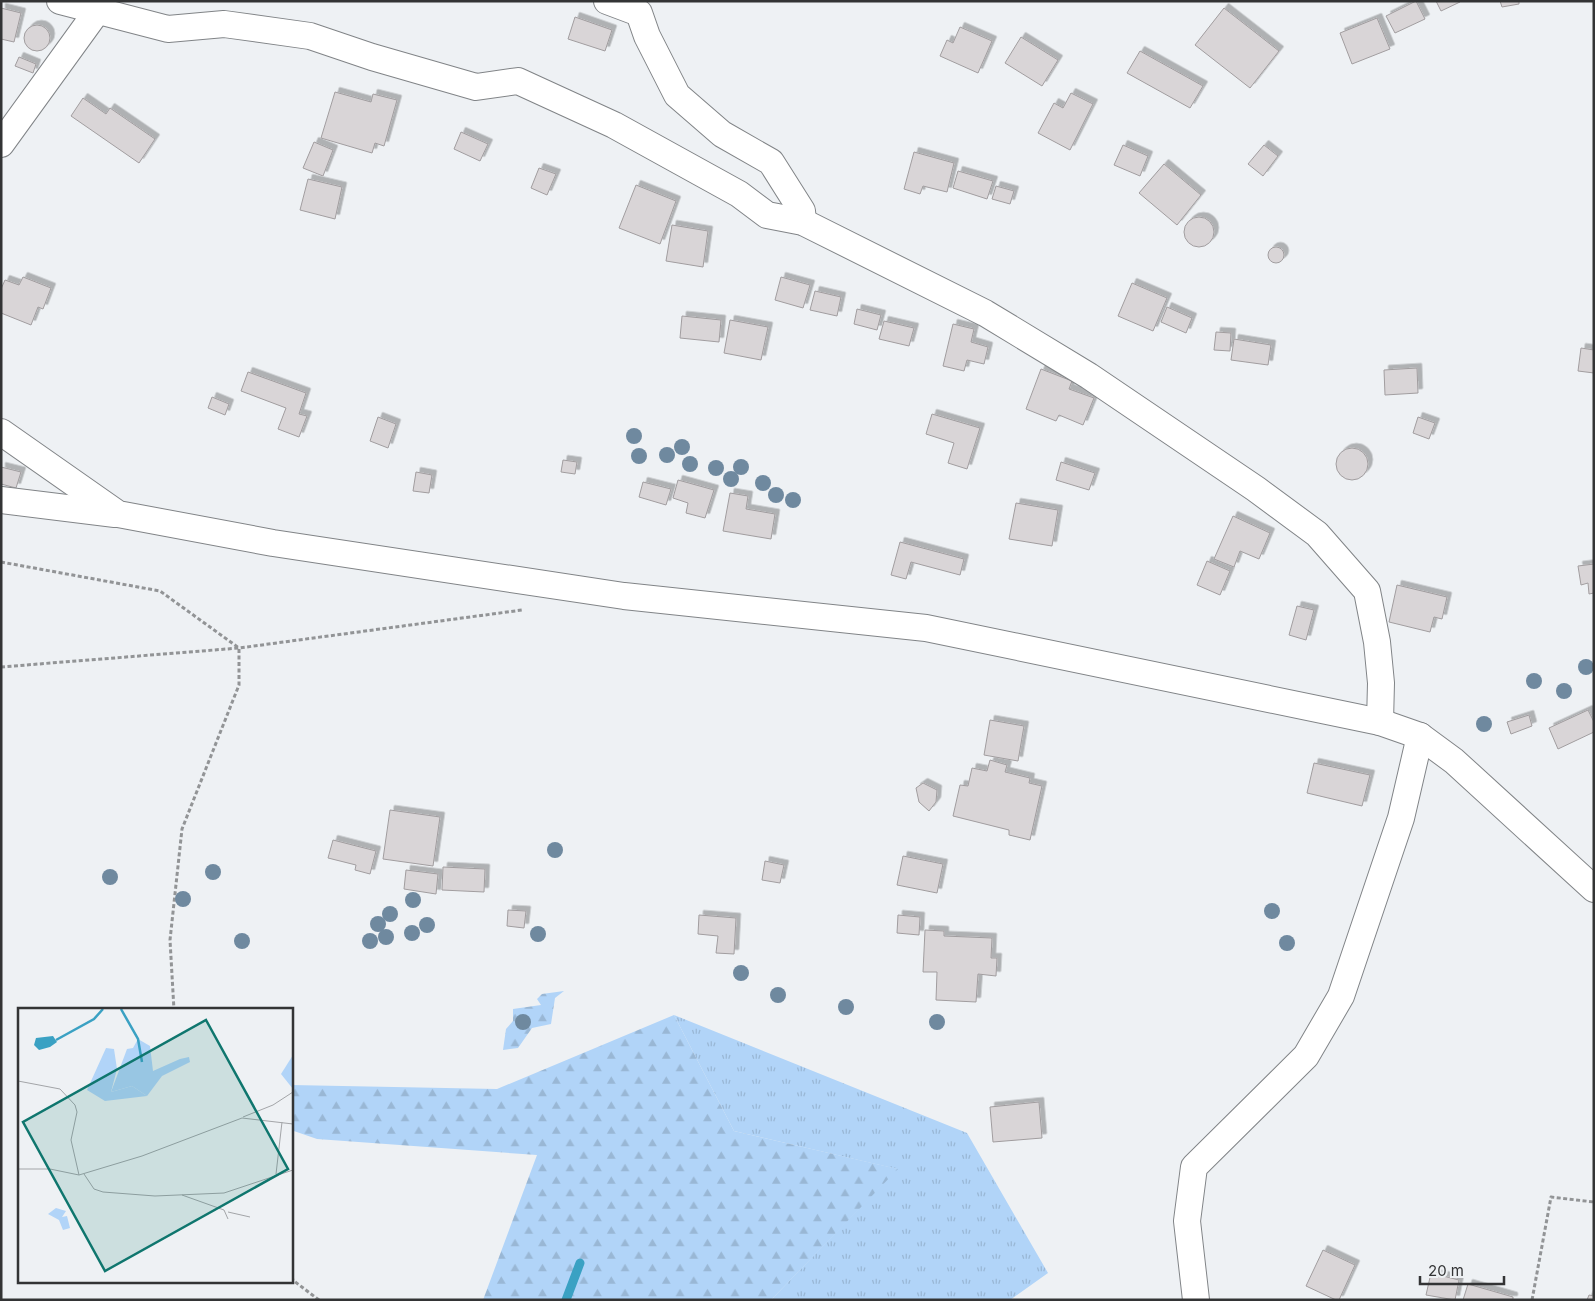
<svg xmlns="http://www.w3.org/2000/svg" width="1595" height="1301" font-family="Inter,sans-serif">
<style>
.grass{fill:url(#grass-tufts)}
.forest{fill:url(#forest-firs)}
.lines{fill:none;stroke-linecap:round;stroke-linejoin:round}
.stream{stroke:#3aa1c3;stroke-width:9}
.building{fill:#d9d5d7;stroke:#a19d9f;filter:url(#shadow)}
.minor-casing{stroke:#818487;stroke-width:28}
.path{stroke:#929496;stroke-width:3;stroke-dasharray:4 2.5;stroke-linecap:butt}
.minor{stroke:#fff;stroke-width:26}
.tree{fill:#6f899f}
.inset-river{fill:none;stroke:#3aa1c3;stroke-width:2.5}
.inset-road{fill:none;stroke:#a3a5a8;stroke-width:1}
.view{fill:#0f766e;fill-opacity:0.15;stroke:#0f766e;stroke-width:2.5}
.inset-edge{fill:none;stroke:#333435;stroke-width:2.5}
</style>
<defs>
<pattern id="grass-tufts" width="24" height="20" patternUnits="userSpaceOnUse" patternTransform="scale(1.25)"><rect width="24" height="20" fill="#b1d4f8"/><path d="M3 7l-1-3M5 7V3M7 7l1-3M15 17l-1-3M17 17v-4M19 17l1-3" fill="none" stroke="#99b7d5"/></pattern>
<pattern id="forest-firs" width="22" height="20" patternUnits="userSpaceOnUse" patternTransform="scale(1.25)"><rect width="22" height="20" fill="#b1d4f8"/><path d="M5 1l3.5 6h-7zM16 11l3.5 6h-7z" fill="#99b7d5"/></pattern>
<filter id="shadow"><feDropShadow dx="4.5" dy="-4.5" stdDeviation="0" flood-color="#0004"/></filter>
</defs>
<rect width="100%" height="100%" fill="#eef1f4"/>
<polygon class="grass" points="674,1015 967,1133 1048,1273 1010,1300 771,1300 897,1169 734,1131"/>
<g class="forest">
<polygon points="564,991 555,998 551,1024 532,1028 518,1048 503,1050 506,1029 513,1021 513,1009 541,1005 537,999 542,994"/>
<polygon points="674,1015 734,1131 898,1169 771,1300 483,1300 537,1155 317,1139 291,1130 291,1085 497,1089"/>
</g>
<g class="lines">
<polyline class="stream" points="566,1300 580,1263"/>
</g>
<g class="building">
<polygon points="1416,1 1425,19 1395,33 1386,16"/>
<polygon points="1436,1 1459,1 1460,2 1441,11"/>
<polygon points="1500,1 1519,1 1519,4 1502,7"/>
<polygon points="1,8 21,13 14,42 1,39"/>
<polygon points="1224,8 1279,51 1250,88 1195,45"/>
<polygon points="575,17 612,30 605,51 568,39"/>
<polygon points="1377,18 1390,49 1352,64 1340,33"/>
<circle cx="37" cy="38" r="13"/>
<polygon points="960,27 992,41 978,73 940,56 947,40 953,43"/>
<polygon points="1021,37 1058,60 1042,86 1005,63"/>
<polygon points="1140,51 1203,86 1190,108 1127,73"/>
<polygon points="19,57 36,64 33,73 15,66"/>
<polygon points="335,92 371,102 373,94 397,100 384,146 375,143 372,153 321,138"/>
<polygon points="1071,93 1093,104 1070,150 1038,133 1054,103 1063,108"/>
<polygon points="83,98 106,114 110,108 155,139 139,163 71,116"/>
<polygon points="461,132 488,144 480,161 454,149"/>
<polygon points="314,142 333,150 323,176 303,168"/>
<polygon points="1123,145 1148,156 1140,176 1114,165"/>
<polygon points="1264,145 1278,156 1263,176 1248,164"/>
<polygon points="914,152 954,163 947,192 923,186 920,194 904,189"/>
<polygon points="1164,164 1201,195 1177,225 1139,193"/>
<polygon points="539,168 556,174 547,195 531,188"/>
<polygon points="958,171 993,181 987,199 953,188"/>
<polygon points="308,179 342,187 335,219 300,210"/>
<polygon points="636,185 676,201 660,244 619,228"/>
<polygon points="996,186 1014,191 1010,204 992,199"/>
<circle cx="1199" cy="232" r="15"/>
<polygon points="672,225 708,231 703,267 666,261"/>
<circle cx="1276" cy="255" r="8"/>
<polygon points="23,277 51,288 43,309 38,307 31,325 1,313 1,289 5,280 19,285"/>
<polygon points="781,277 810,285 803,308 775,300"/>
<polygon points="1132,283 1167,298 1153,331 1118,316"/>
<polygon points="815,291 841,297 837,316 810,310"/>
<polygon points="1167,307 1192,318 1186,333 1161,322"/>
<polygon points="857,309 881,315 877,330 854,324"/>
<polygon points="682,316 721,320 719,342 680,338"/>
<polygon points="730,320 768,327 761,360 724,353"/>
<polygon points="884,321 914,328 909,346 879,339"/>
<polygon points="953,324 974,329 971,342 988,347 984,364 967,360 964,371 943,366"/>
<polygon points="1216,332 1231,333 1230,351 1214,350"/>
<polygon points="1234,339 1271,345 1268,365 1231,360"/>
<polygon points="1581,348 1594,350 1594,373 1578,371"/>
<polygon points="1417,368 1418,393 1385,395 1384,370"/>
<polygon points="1041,369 1072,381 1069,389 1094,398 1083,425 1059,415 1056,421 1026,409"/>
<polygon points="248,372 306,393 299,414 307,416 299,437 278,429 286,408 241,391"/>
<polygon points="212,397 229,404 225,415 208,408"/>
<polygon points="932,414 980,428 967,469 948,463 954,443 926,434"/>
<polygon points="378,417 396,424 388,448 370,441"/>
<polygon points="1418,417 1435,423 1429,439 1413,433"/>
<circle cx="1352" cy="464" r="16"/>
<polygon points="563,460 577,462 575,474 561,472"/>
<polygon points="1061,462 1095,473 1089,490 1056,480"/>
<polygon points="1,467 21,472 16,488 1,484"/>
<polygon points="416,472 432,475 429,493 413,491"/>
<polygon points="678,480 714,490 705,518 686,513 688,503 673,498"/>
<polygon points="643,482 671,489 666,505 639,497"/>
<polygon points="730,493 748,496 746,509 775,514 771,539 723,531"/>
<polygon points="1016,503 1058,510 1052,546 1009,539"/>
<polygon points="1233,516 1270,533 1259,559 1240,551 1234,567 1214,559"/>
<polygon points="900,542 964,559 960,575 911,562 906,579 891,575"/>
<polygon points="1207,561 1230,571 1220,595 1197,585"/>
<polygon points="1594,564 1594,593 1589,594 1588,583 1581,585 1578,566"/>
<polygon points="1397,585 1447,597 1442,619 1434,617 1430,632 1389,622"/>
<polygon points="1297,606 1314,610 1306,640 1289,635"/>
<polygon points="1588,710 1594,722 1594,732 1558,749 1549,728"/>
<polygon points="1529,715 1532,726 1511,734 1507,722"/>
<polygon points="990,720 1024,726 1018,761 984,755"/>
<polygon points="990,760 1007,765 1005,772 1030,778 1029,783 1042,786 1030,840 1009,835 1009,830 953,816 960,785 968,786 972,768 987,771"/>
<polygon points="1314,763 1370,775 1362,806 1307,793"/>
<polygon points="923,783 937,790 936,802 929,811 919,802 916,788"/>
<polygon points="390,810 440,817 433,866 383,859"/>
<polygon points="333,840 376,851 370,874 355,870 356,865 328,858"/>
<polygon points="903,856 943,864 937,893 897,885"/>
<polygon points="765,861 784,865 780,883 762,880"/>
<polygon points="443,867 485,869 484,892 442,890"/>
<polygon points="406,870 438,874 436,894 404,889"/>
<polygon points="508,910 526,911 524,928 507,926"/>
<polygon points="699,915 736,918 734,954 716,953 718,936 698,934"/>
<polygon points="898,915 920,917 919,935 897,933"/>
<polygon points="925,930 944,931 944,936 992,938 991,958 997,958 996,976 978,974 976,1002 936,1000 937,972 923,972"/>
<polygon points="1039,1102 1042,1138 993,1142 990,1107"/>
<polygon points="1323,1250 1355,1265 1339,1300 1336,1300 1306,1286"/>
<polygon points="1431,1273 1459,1280 1455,1300 1426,1295"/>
<polygon points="1468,1284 1513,1297 1513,1300 1463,1300"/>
<polygon points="1589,1295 1594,1296 1594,1300 1587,1300"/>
</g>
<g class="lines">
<defs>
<g id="minor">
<polyline points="60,1 168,29 224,24 310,36 372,57 476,87 518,81 614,125 739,194 767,215 803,222 985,313 1089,376 1256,489 1317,534 1367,591 1377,642 1381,683 1380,722"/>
<polyline points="607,1 639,13 647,36 677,95 722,134 771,162 802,211 803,222"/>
<polyline points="1,144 98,10"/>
<polyline points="1,432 118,514 273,543 624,596 926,628 1380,722 1420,736 1454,761 1594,889"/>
<polyline points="1,500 115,514"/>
<polyline points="1196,1300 1187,1221 1194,1167 1306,1056 1341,996 1401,818 1420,736"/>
</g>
</defs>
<use href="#minor" class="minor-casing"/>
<g class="path">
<polyline points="1,562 160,591 239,648 239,685 182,829 170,940 174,1010"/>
<polyline points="1,667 239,648 522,610"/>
<polyline points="291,1277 294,1281 319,1300"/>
<polyline points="1532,1300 1551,1197 1594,1202"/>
</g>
<use href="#minor" class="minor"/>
</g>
<g class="tree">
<circle cx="634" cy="436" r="8"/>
<circle cx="682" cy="447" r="8"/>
<circle cx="667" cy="455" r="8"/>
<circle cx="639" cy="456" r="8"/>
<circle cx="690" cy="464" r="8"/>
<circle cx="741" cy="467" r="8"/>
<circle cx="716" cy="468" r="8"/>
<circle cx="731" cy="479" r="8"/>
<circle cx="763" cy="483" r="8"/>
<circle cx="776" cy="495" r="8"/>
<circle cx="793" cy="500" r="8"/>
<circle cx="1586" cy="667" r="8"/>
<circle cx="1534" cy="681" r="8"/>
<circle cx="1564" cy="691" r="8"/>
<circle cx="1484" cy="724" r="8"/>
<circle cx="555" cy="850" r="8"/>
<circle cx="213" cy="872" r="8"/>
<circle cx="110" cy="877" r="8"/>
<circle cx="183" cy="899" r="8"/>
<circle cx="413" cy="900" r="8"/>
<circle cx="1272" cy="911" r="8"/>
<circle cx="390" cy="914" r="8"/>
<circle cx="378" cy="924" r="8"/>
<circle cx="427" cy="925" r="8"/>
<circle cx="412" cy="933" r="8"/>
<circle cx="538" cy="934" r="8"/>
<circle cx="386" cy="937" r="8"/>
<circle cx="242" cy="941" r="8"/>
<circle cx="370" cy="941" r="8"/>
<circle cx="1287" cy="943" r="8"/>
<circle cx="741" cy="973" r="8"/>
<circle cx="778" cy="995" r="8"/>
<circle cx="846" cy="1007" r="8"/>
<circle cx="523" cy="1022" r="8"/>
<circle cx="937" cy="1022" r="8"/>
</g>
<g transform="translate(18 1008)">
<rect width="275" height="275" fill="#eef1f4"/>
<path d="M88 40 96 41 99 61 93 84 114 78 129 88 87 93 69 82ZM38 200 48 203 44 209 49 208 52 220 45 222 41 212 30 206Z" fill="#b1d4f8"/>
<path d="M120 31 132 38 135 63 162 51 171 49 172 54 144 68 129 88 114 78 93 84 109 41 115 40Z" fill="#b1d4f8"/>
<path d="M275 47V81L263 66Z" fill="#b1d4f8"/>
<path d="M35 28 39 34 32 39 21 42 16 37 18 30Z" fill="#3aa1c3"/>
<path class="inset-river" d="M103 1 120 31 124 54M38 32 76 11 85 1"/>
<path class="inset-road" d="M0 73 42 81 57 97 59 104 53 132 61 167M225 109 255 97 275 84M0 161H32L61 167 124 148 224 110 275 116M66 166 76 181 85 184 137 188 206 185 275 162M258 166 264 114M164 187 206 202 210 211M210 204 232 209"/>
<path class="view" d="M188 12 270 161 87 263 5 114Z"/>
<rect width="275" height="275" class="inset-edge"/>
</g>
<rect width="1595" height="1301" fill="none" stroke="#333435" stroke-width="5"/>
<path d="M1420 1276v8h84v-8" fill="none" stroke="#333435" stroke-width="2.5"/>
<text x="1428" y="1276" font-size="15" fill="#333435" stroke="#eef1f4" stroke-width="4" paint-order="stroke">20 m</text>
</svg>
